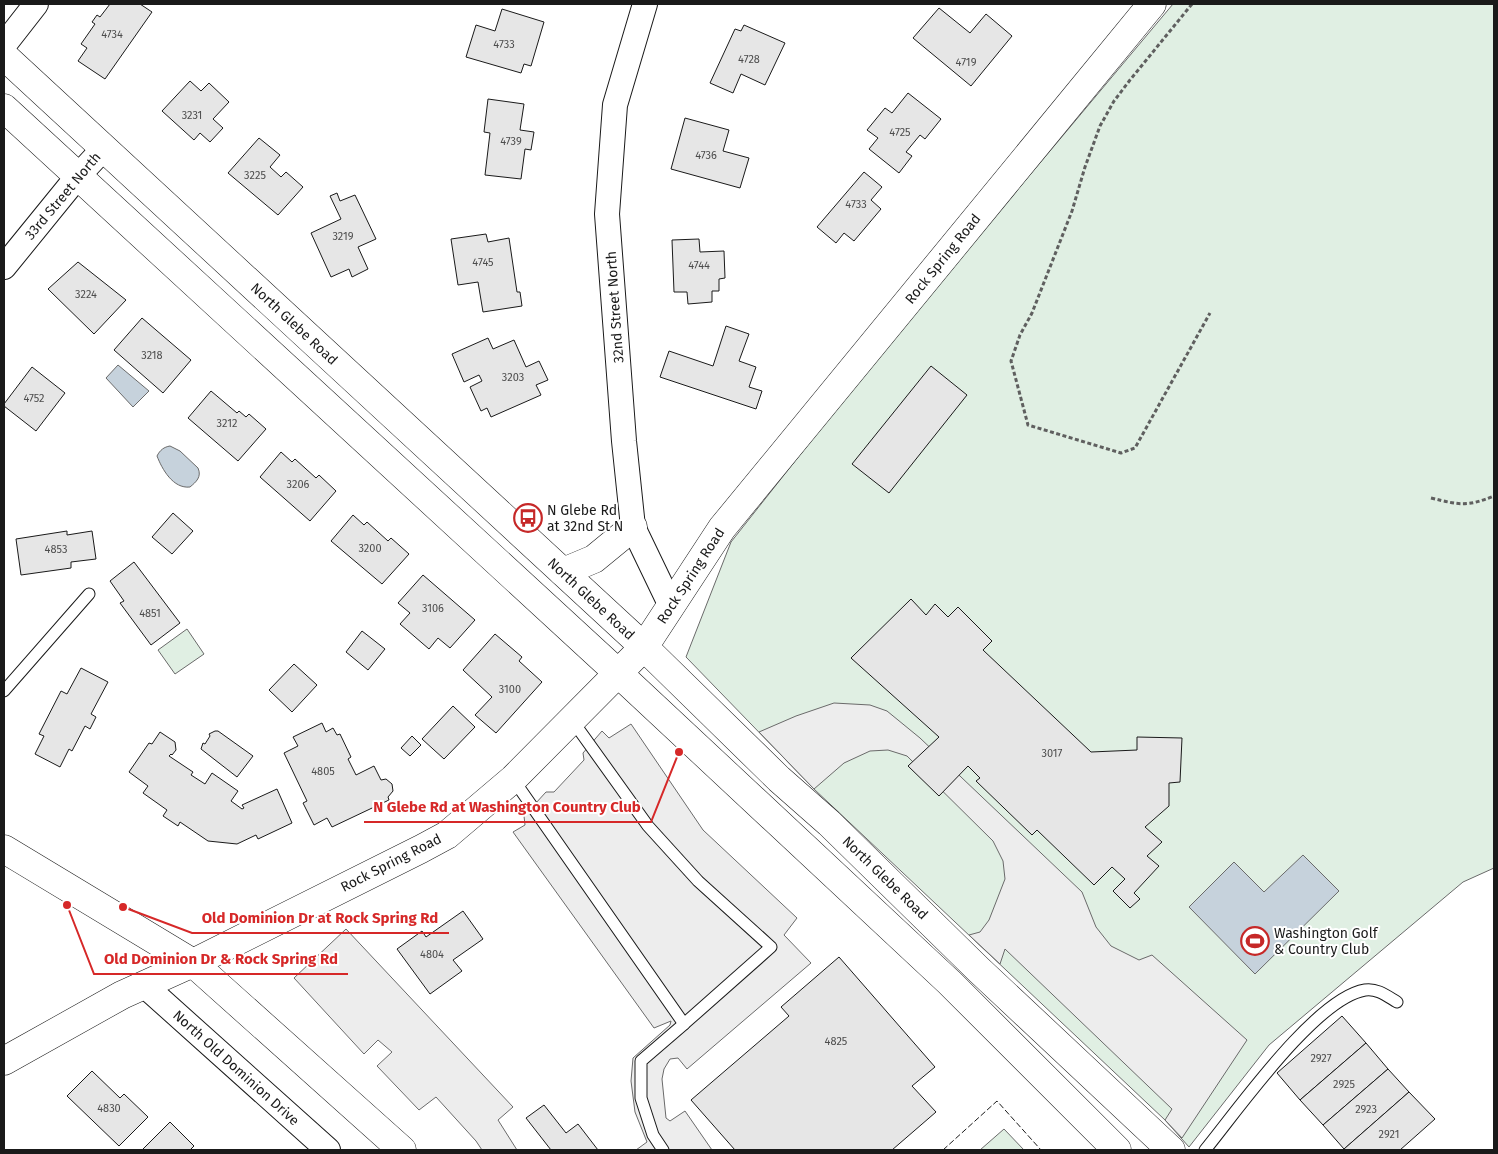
<svg xmlns="http://www.w3.org/2000/svg" width="1498" height="1154" font-family="'Fira Sans',sans-serif">
<style>
.green{fill:#e0efe3;stroke:#6a6a6a}
.parking{fill:#ededed;stroke:#6a6a6a}
.water{fill:#c6d2dc;stroke:#6a6a6a}
.building{fill:#e6e6e6;stroke:#1a1a1a}
.lines{fill:none;stroke-linecap:round;stroke-linejoin:round}
.service-casing{stroke:#1a1a1a;stroke-width:13}
.minor-casing{stroke:#1a1a1a;stroke-width:26}
.tertiary-casing{stroke:#1a1a1a;stroke-width:29}
.primary-casing{stroke:#1a1a1a;stroke-width:29}
.path{stroke:#5f5f5f;stroke-width:3;stroke-dasharray:4 2.5;stroke-linecap:butt}
.service{stroke:#fff;stroke-width:11}
.minor{stroke:#fff;stroke-width:24}
.tertiary{stroke:#fff;stroke-width:28}
.primary{stroke:#fff;stroke-width:28}
.fence{stroke:#1a1a1a;stroke-width:1;stroke-dasharray:6 2.5;stroke-linecap:butt}
.labels{text-anchor:middle;dominant-baseline:central;stroke-width:4;stroke-linejoin:round;paint-order:stroke}
.number-label{font-size:11px;fill:#4d4d4d}
.street-label{font-size:14px;fill:#1a1a1a;stroke:#fff}
.poi-label{font-size:14px;fill:#1a1a1a;stroke:#fff;text-anchor:start}
.leader{fill:none;stroke:#d62828;stroke-width:2}
.callout-dot{fill:#d62828;stroke:#fff;stroke-width:2}
.callout-label{font-size:15px;text-anchor:middle;font-weight:bold;fill:#d62828;stroke:#fff;stroke-width:4;stroke-linejoin:round;paint-order:stroke}
</style>
<rect width="100%" height="100%" fill="#fff"/>
<g class="green">
<polygon points="1173,4 1494,4 1494,868 1463,882 1269,1045 1189,1147 1165,1120 814,789 686,657 731,542 875,360"/>
<polygon points="187,629 204,654 175,674 158,650"/>
<polygon points="1004,1129 1024,1150 980,1150"/>
</g>
<g class="parking">
<polygon points="834,703 870,705 887,711 920,738 1082,892 1096,927 1111,946 1139,960 1152,955 1247,1040 1182,1138 1165,1120 1172,1109 1005,949 1000,964 969,935 980,932 989,920 1005,879 1003,861 993,841 907,756 888,750 870,751 844,763 814,789 759,732 796,716"/>
<polygon points="631,724 703,830 797,918 784,935 811,963 687,1069 678,1058 670,1059 664,1069 662,1079 666,1118 670,1121 685,1111 712,1150 636,1150 647,1142 635,1112 631,1081 633,1058 670,1025 671,1021 654,1028 513,832 525,825 524,816 546,792 554,792 584,760 583,753 602,731 609,738"/>
<polygon points="346,929 513,1107 498,1120 517,1150 482,1150 476,1141 436,1097 419,1110 377,1066 392,1052 378,1040 364,1054 294,978"/>
</g>
<g class="water">
<polygon points="118,365 149,391 133,407 106,378"/>
<path d="M170 446 180 451 198 468C202 477 196 482 190 487 173 489 162 469 157 456 160 450 164 447 170 446Z"/>
<polygon points="1303,855 1339,891 1255,974 1189,907 1234,862 1264,892"/>
</g>
<g class="building">
<polygon points="110,4 140,4 152,12 105,79 78,61 87,48 81,44 95,24 92,22 97,15 100,17"/>
<polygon points="939,8 970,33 986,14 1012,36 971,86 913,38"/>
<polygon points="502,9 544,22 531,66 524,64 521,73 466,57 476,25 495,31"/>
<polygon points="744,25 785,43 765,85 741,74 733,93 710,83 735,29 741,31"/>
<polygon points="190,81 201,91 209,83 229,102 213,119 223,128 210,142 200,133 194,140 162,111"/>
<polygon points="908,93 941,119 925,139 920,135 906,152 912,156 899,173 869,149 878,138 867,130 885,108 892,113"/>
<polygon points="488,99 524,104 520,130 534,132 531,150 525,149 521,179 485,175 490,133 484,132"/>
<polygon points="685,118 729,130 723,151 749,158 740,188 671,169"/>
<polygon points="259,138 280,155 270,167 281,177 286,172 303,187 278,215 228,173"/>
<polygon points="864,172 882,187 871,200 881,209 854,241 844,233 836,243 817,227"/>
<polygon points="337,193 340,201 355,195 376,239 358,247 368,269 352,277 349,269 331,277 311,233 341,219 330,196"/>
<polygon points="486,234 488,242 509,238 517,292 520,292 522,306 483,312 478,282 458,285 451,239"/>
<polygon points="699,239 700,252 724,251 725,278 719,279 719,291 712,291 712,302 688,304 687,292 674,292 672,240"/>
<polygon points="78,262 126,300 94,334 48,289"/>
<polygon points="142,318 191,360 163,393 114,350"/>
<polygon points="726,326 749,334 739,361 756,367 749,387 762,391 756,409 660,377 669,351 713,366"/>
<polygon points="488,338 493,349 514,340 526,367 539,361 548,380 536,385 541,395 491,417 487,408 481,411 470,387 482,381 479,375 464,382 452,354"/>
<polygon points="931,366 967,395 889,493 852,464"/>
<polygon points="32,367 65,393 36,431 4,406 4,404"/>
<polygon points="211,391 237,413 239,411 246,417 249,414 266,429 238,461 188,418"/>
<polygon points="281,452 292,462 295,459 316,478 319,475 336,491 310,521 260,477"/>
<polygon points="173,513 193,531 172,554 152,537"/>
<polygon points="353,515 364,525 367,522 388,541 391,538 409,554 382,584 331,541"/>
<polygon points="67,531 67,535 92,531 96,559 71,562 71,568 21,575 16,539"/>
<polygon points="134,562 180,623 151,645 120,603 124,601 110,581"/>
<polygon points="423,575 475,620 450,648 438,638 429,649 400,624 410,613 398,603"/>
<polygon points="911,599 926,615 935,604 948,617 958,607 992,641 983,650 1091,752 1137,750 1137,737 1182,738 1180,782 1169,783 1169,806 1145,827 1162,842 1147,856 1159,866 1134,893 1140,899 1130,908 1113,891 1125,879 1112,867 1094,885 1037,830 1032,835 976,781 980,778 968,766 939,796 908,766 939,737 851,658"/>
<polygon points="362,631 385,649 368,670 346,652"/>
<polygon points="495,634 522,657 519,661 542,682 496,733 475,715 492,697 463,670"/>
<polygon points="294,664 317,685 292,712 269,690"/>
<polygon points="81,668 108,682 91,714 96,717 90,729 85,726 72,751 69,749 60,767 35,754 44,736 39,734 61,691 67,694"/>
<polygon points="453,706 475,727 444,759 422,739"/>
<polygon points="322,723 326,732 333,728 337,735 340,734 351,757 348,759 356,775 374,766 381,780 386,779 392,784 393,791 388,797 389,800 332,827 327,818 314,825 303,803 307,801 284,753 298,746 293,737"/>
<polygon points="215,731 218,731 253,756 237,777 201,749 203,743 205,744 210,736 209,734"/>
<polygon points="160,732 175,742 176,750 172,755 171,754 169,756 193,772 191,775 205,784 212,773 238,791 231,801 242,809 244,808 242,805 277,789 292,823 258,839 256,835 237,844 208,841 180,822 178,826 163,816 167,810 143,793 148,786 129,772 149,743 152,744"/>
<polygon points="412,736 421,745 410,756 401,748"/>
<polygon points="463,911 483,939 453,960 462,971 430,994 397,949 422,931 426,937"/>
<polygon points="839,957 935,1067 912,1086 936,1112 892,1150 735,1150 691,1100 789,1016 781,1007"/>
<polygon points="1342,1016 1366,1043 1300,1100 1277,1073"/>
<polygon points="1366,1043 1388,1069 1323,1125 1300,1100"/>
<polygon points="1388,1069 1409,1092 1344,1149 1323,1125"/>
<polygon points="92,1071 120,1098 124,1094 148,1117 119,1146 67,1096"/>
<polygon points="1409,1092 1435,1119 1400,1150 1345,1150 1344,1149"/>
<polygon points="544,1105 566,1133 578,1124 598,1150 551,1150 526,1118"/>
<polygon points="170,1122 194,1146 190,1150 142,1150"/>
</g>
<g class="lines">
<defs>
<g id="service">
<polyline points="4,691 89,594"/>
<polyline points="513,779 684,1024 771,947 698,881 648,826 572,720"/>
<polyline points="663,1150 653,1135 641,1098 641,1061 684,1024"/>
<path d="M1205 1150C1237 1111 1316 998 1365 990 1377 988 1387 996 1397 1002"/>
</g>
<g id="minor">
<polyline points="645,4 615,105 607,214 624,441 633,527 671,606"/>
<polyline points="4,45 36,4"/>
<polyline points="4,267 78,176 104,148"/>
<polyline points="144,985 328,1150"/>
</g>
<polyline id="tertiary" points="4,1061 122,995 193,963 421,849 447,835 513,779 644,647 722,528 1152,4"/>
<g id="primary">
<polyline points="4,56 644,647 779,779 829,823 978,969 1171,1150"/>
<polyline points="4,108 618,673 950,983 1117,1150"/>
<polyline points="563,572 594,559 633,527"/>
<polyline points="4,849 193,963 402,1150"/>
</g>
</defs>
<use href="#service" class="service-casing"/>
<use href="#minor" class="minor-casing"/>
<use href="#tertiary" class="tertiary-casing"/>
<use href="#primary" class="primary-casing"/>
<g class="path">
<polyline points="1192,4 1130,80 1114,101 1100,126 1085,167 1072,211 1032,313 1020,335 1011,361 1028,425 1121,453 1135,448 1210,313"/>
<path d="M1431 498C1460 505 1466 507 1494 496"/>
</g>
<use href="#service" class="service"/>
<use href="#minor" class="minor"/>
<use href="#tertiary" class="tertiary"/>
<use href="#primary" class="primary"/>
<polyline class="fence" points="943,1150 997,1101 1041,1150"/>
</g>
<defs>
<symbol id="bus-ring" viewBox="-11 -11 22 22"><circle r="9.5" fill="#fff" stroke="#c62828" stroke-width="1.5"/><path d="M-5-6H5V4H4V6H2V4H-2V6H-4V4H-5ZM-3.5-4V0h7V-4ZM-3.5 1.2v1.5H-2V1.2ZM2 1.2v1.5H3.5V1.2Z" fill="#c62828"/></symbol>
<symbol id="stadium-ring" viewBox="-11 -11 22 22"><circle r="9.5" fill="#fff" stroke="#c62828" stroke-width="1.5"/><path d="M0-5a6.5 5 0 1 0 0 10a6.5 5 0 1 0 0-10ZM-3.5-1.8h7v3.6h-7Z" fill="#c62828"/></symbol>
</defs>
<g fill-rule="evenodd">
<use href="#bus-ring" x="512" y="502" width="32" height="32"/>
<use href="#stadium-ring" x="1239" y="925" width="32" height="32"/>
</g>
<g class="labels">
<g class="number-label">
<text x="112" y="34">4734</text>
<text x="504" y="44">4733</text>
<text x="749" y="59">4728</text>
<text x="966" y="62">4719</text>
<text x="192" y="115">3231</text>
<text x="900" y="132">4725</text>
<text x="511" y="141">4739</text>
<text x="706" y="155">4736</text>
<text x="255" y="175">3225</text>
<text x="856" y="204">4733</text>
<text x="343" y="236">3219</text>
<text x="483" y="262">4745</text>
<text x="699" y="265">4744</text>
<text x="86" y="294">3224</text>
<text x="152" y="355">3218</text>
<text x="513" y="377">3203</text>
<text x="34" y="398">4752</text>
<text x="227" y="423">3212</text>
<text x="298" y="484">3206</text>
<text x="370" y="548">3200</text>
<text x="56" y="549">4853</text>
<text x="433" y="608">3106</text>
<text x="150" y="613">4851</text>
<text x="510" y="689">3100</text>
<text x="1052" y="753">3017</text>
<text x="323" y="771">4805</text>
<text x="432" y="954">4804</text>
<text x="836" y="1041">4825</text>
<text x="1321" y="1058">2927</text>
<text x="1344" y="1084">2925</text>
<text x="109" y="1108">4830</text>
<text x="1366" y="1109">2923</text>
<text x="1389" y="1134">2921</text>
</g>
<g class="street-label">
<text transform="translate(63 196) rotate(-50)">33rd Street North</text>
<text transform="translate(943 259) rotate(-51)">Rock Spring Road</text>
<text transform="translate(615 307) rotate(-94)">32nd Street North</text>
<text transform="translate(294 324) rotate(43)">North Glebe Road</text>
<text transform="translate(691 576) rotate(-57)">Rock Spring Road</text>
<text transform="translate(591 599) rotate(43)">North Glebe Road</text>
<text transform="translate(391 863) rotate(-27)">Rock Spring Road</text>
<text transform="translate(885 878) rotate(44)">North Glebe Road</text>
<text transform="translate(236 1068) rotate(42)">North Old Dominion Drive</text>
</g>
<g class="poi-label">
<text x="547" y="510">N Glebe Rd<tspan x="547" dy="16">at 32nd St N</tspan></text>
<text x="1274" y="933">Washington Golf<tspan x="1274" dy="16">&amp; Country Club</tspan></text>
</g>
</g>
<path class="leader" d="M679 752L651 822H364M123 907L192 933H449M67 905L94 974H348"/>
<g class="callout-dot">
<circle cx="679" cy="752" r="5"/>
<circle cx="123" cy="907" r="5"/>
<circle cx="67" cy="905" r="5"/>
</g>
<g class="callout-label">
<text x="507" y="812">N Glebe Rd at Washington Country Club</text>
<text x="320" y="923">Old Dominion Dr at Rock Spring Rd</text>
<text x="221" y="964">Old Dominion Dr &amp; Rock Spring Rd</text>
</g>
<rect width="1498" height="1154" fill="none" stroke="#1a1a1a" stroke-width="10"/>
</svg>
